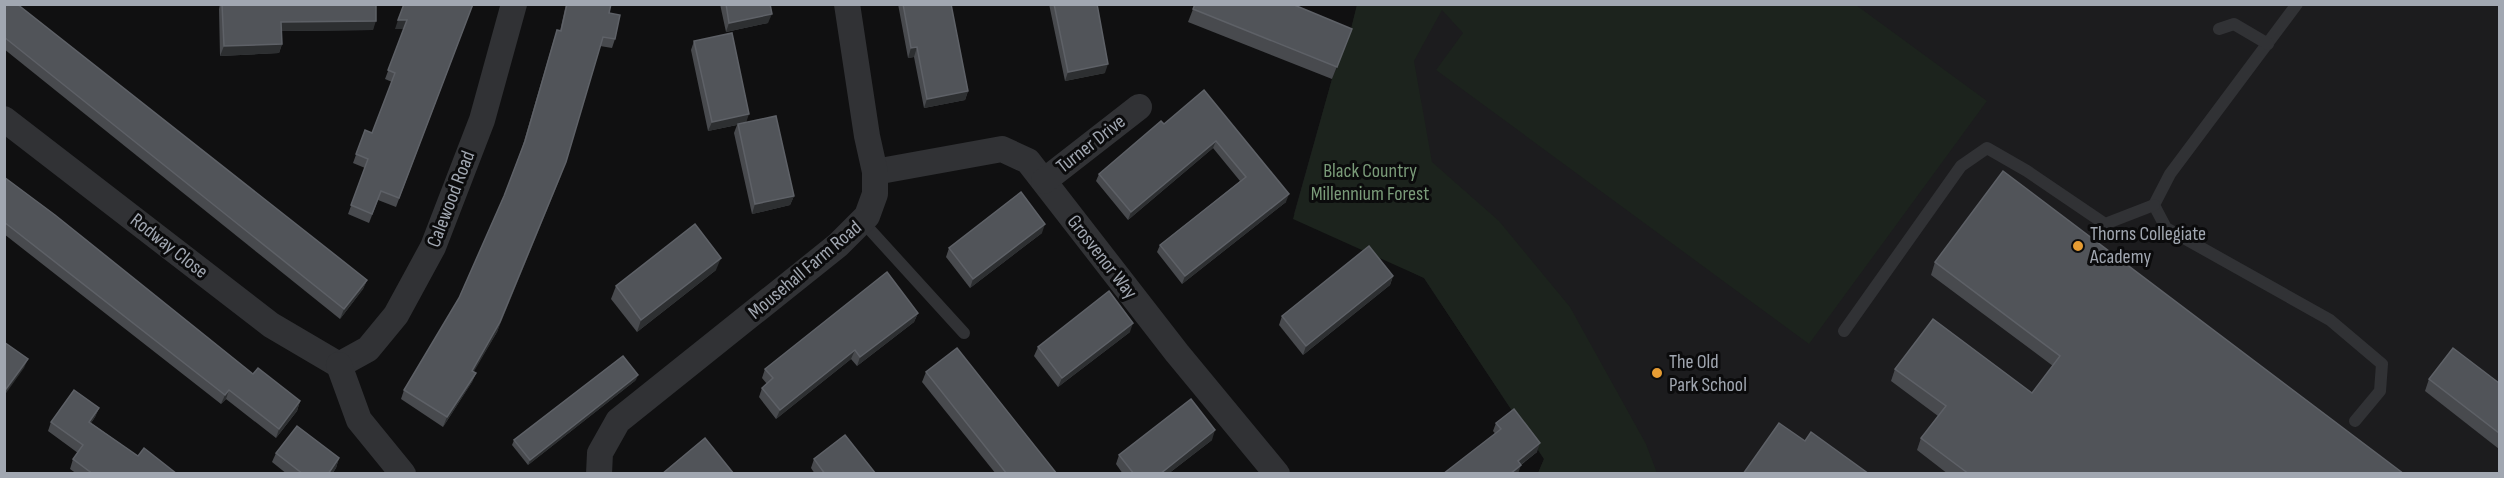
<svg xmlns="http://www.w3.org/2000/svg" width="2504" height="478" font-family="'Sofia Sans Condensed',sans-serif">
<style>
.built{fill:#1c1c1e}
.green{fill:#1c231d}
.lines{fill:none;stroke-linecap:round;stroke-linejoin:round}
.service{stroke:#313235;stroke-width:12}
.minor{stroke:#313235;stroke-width:26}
.wall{fill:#484a4e}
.shaded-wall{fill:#2d2f31}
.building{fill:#515459;stroke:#5e6167;stroke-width:1.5}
.poi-dot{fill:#e69c33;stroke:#0b0b0c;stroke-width:2}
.labels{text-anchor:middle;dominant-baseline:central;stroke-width:6;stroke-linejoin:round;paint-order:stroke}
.street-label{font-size:20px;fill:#a1a7b1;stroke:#0b0b0c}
.park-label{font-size:20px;fill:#7a9b79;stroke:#0b0b0c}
.poi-label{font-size:20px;fill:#a1a7b1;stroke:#0b0b0c;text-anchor:start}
</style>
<rect width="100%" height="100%" fill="#101011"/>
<polygon class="built" points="1357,5 2499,5 2499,473 1538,473 1544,459 1424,278 1294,214 1332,79 1348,41"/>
<polygon class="green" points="1357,5 1856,5 1987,101 1809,344 1436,70 1463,33 1442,10 1414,61 1432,162 1499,221 1570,307 1646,444 1657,473 1538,473 1544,459 1424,278 1293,219 1332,79 1348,41"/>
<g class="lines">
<g class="service">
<polyline points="2297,4 2170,174 2154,205 2166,228 2330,320 2382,364 2380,391 2355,421"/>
<polyline points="2219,29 2234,24 2268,44"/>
<polyline points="862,221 964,333"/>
<polyline points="1844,331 1961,166 1987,148 2027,171 2105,224 2154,205"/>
</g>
<g class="minor">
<polyline points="4,119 271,325 339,365"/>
<polyline points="875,172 1002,149 1028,161 1177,353 1277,474"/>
<polyline points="1044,181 1139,107"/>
<polyline points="339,365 368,349 396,315 433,247 482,120 514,4"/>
<polyline points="339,365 359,420 403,474"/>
<polyline points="599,474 600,453 618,421 838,245 867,216 875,194 875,172 867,136 847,4"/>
</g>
</g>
<g class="wall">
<polygon points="4,4 367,280 363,289 340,319 4,49"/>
<polygon points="220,4 376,4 373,30 281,31 282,44 279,53 220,56 219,9"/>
<polygon points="473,4 396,207 378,200 369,223 348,214 365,168 353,163 365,130 372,133 392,82 385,79 404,29 395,29"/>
<polygon points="566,4 611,4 609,13 615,39 612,48 600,46 497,332 473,372 476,373 472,382 443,427 401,399 404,390 459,298 504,196 522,148 554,39 557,30 560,31"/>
<polygon points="720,4 770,4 768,23 726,32"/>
<polygon points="898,4 951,4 968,91 965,100 924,108 914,57 908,58"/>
<polygon points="1049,4 1097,4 1105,73 1065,81"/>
<polygon points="1195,4 1352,29 1332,79 1188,22"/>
<polygon points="694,41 794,196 790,205 752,214 734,133 737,125 708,131 691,50"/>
<polygon points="1204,90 1286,202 1182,284 1157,252 1160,245 1240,181 1213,148 1128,220 1096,181 1099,174 1164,124"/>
<polygon points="4,177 253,374 300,401 297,411 276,438 226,399 221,404 4,234"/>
<polygon points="1042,233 970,288 946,257 949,248"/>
<polygon points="1935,262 2404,474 1948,474 1917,450 1921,438 1938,416 1891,381 1895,369 2032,393 2053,366 1931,275"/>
<polygon points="716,270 637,332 611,299 616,286"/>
<polygon points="1393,276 1390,285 1303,355 1279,325 1282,316"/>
<polygon points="918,313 914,322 857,366 851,359 776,419 759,397 762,388 767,384 762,378 765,369"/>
<polygon points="1130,332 1058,387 1034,356 1038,347"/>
<polygon points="926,372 1057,474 996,474 922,382"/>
<polygon points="2429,379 2499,383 2499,449 2425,391"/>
<polygon points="636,380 528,465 512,445 514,440"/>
<polygon points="99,408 95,417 91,423 138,456 177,474 77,474 70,469 73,459 78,453 48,431 51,422"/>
<polygon points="1496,423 1537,452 1521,465 1493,431"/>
<polygon points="1212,440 1168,474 1123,474 1116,464 1119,455"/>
<polygon points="276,453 339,458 336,468 332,474 287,474 272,462"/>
<polygon points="814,459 876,474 815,474 811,468"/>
</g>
<g class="shaded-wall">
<polygon points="772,14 768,23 726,32 729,23"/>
<polygon points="398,20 407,20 404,29 395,29"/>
<polygon points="376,21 373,30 278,31 281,22"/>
<polygon points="282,44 279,53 220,56 224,46"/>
<polygon points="917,47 914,57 908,58 911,48"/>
<polygon points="1108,64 1105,73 1065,81 1068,72"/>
<polygon points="968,91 965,100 924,108 927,99"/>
<polygon points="749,114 746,123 708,131 712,122"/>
<polygon points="1216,141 1213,148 1128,220 1131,212"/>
<polygon points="563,171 497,332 469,380 472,371"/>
<polygon points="1289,194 1286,202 1182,284 1185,276"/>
<polygon points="794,196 790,205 752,214 755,204"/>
<polygon points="1045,224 1042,233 970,288 973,279"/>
<polygon points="721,258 716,270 637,332 641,320"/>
<polygon points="1393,276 1390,285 1303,355 1306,346"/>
<polygon points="367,280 363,289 340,319 344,309"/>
<polygon points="918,313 914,322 857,366 860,357"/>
<polygon points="1133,323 1130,332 1058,387 1062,378"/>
<polygon points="855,350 851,359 776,419 780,410"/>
<polygon points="28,359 24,368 4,396 6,389"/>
<polygon points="476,373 472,382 443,427 447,417"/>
<polygon points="638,375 636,380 528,465 530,460"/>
<polygon points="229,390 226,399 221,404 225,395"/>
<polygon points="300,401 297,411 276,438 279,429"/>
<polygon points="99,408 95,417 86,431 89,422"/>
<polygon points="1215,430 1212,440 1168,474 1160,474"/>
<polygon points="1540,443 1537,452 1515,469 1518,461"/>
<polygon points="339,458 336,468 332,474 328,474"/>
<polygon points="1521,465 1518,474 1510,474"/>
</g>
<g class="building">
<polygon points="4,4 17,4 367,280 344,309 4,37"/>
<polygon points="222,4 376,4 376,21 281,22 282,44 224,46"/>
<polygon points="404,4 473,4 399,198 381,191 372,214 351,205 368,159 356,154 365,130 372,133 395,73 388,70 407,20 398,20"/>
<polygon points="567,4 611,4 609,13 620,15 615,39 603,37 566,162 500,322 472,371 476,373 447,417 404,390 459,298 504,196 525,141 557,30 561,31"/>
<polygon points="726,4 770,4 772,14 729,23"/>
<polygon points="903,4 951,4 968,91 927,99 917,47 911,48"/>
<polygon points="1054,4 1097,4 1108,64 1068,72"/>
<polygon points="1195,4 1292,4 1352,29 1337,67 1193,9"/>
<polygon points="732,33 749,114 712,122 694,41"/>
<polygon points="1204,90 1289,194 1185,276 1160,245 1246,177 1216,141 1131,212 1099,174 1161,121 1164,124"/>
<polygon points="776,116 794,196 755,204 738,124"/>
<polygon points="2003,171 2404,474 1969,474 1921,438 1946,406 1895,369 1933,319 2032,393 2060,356 1935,262"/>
<polygon points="4,177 55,215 253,374 258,368 300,401 279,429 229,390 225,395 4,222"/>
<polygon points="1021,192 1045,224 973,279 949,248"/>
<polygon points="695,224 721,258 641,320 616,286"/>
<polygon points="1369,246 1393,276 1306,346 1282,316"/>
<polygon points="887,272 918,313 860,357 855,350 780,410 762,388 773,378 765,369"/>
<polygon points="1109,291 1133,323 1062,378 1038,347"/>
<polygon points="4,342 28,359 6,389 4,388"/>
<polygon points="957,348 1057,474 1007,474 926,372"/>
<polygon points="2453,348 2499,383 2499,433 2429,379"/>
<polygon points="623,356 638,375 530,460 514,440"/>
<polygon points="74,390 99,408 89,422 138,456 144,448 177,474 93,474 73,459 83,445 51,422"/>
<polygon points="1191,399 1215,430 1160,474 1134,474 1119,455"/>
<polygon points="1514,409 1540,443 1518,461 1521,465 1510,474 1443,474 1501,429 1496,423"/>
<polygon points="1779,423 1805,441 1811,432 1869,474 1743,474"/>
<polygon points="297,426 339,458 328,474 303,474 276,453"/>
<polygon points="845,435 876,474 825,474 814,459"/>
<polygon points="705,438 734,474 662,474"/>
</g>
<g class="poi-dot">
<circle cx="2078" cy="246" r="6"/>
<circle cx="1657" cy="373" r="6"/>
</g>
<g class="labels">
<g class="street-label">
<text transform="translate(1091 144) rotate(-38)">Turner Drive</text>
<text transform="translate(451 199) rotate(-69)">Calewood Road</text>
<text transform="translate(169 246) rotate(38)">Rodway Close</text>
<text transform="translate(1102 257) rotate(52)">Grosvenor Way</text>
<text transform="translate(805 270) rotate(-40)">Mousehall Farm Road</text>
</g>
<g class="park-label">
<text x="1370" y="171">Black Country<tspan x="1370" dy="23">Millennium Forest</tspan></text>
</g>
<g class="poi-label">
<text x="2090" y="234">Thorns Collegiate<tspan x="2090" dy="23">Academy</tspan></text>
<text x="1669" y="362">The Old<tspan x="1669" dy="23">Park School</tspan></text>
</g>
</g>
<rect width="2504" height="478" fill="none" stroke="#a1a7b1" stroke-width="12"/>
</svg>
